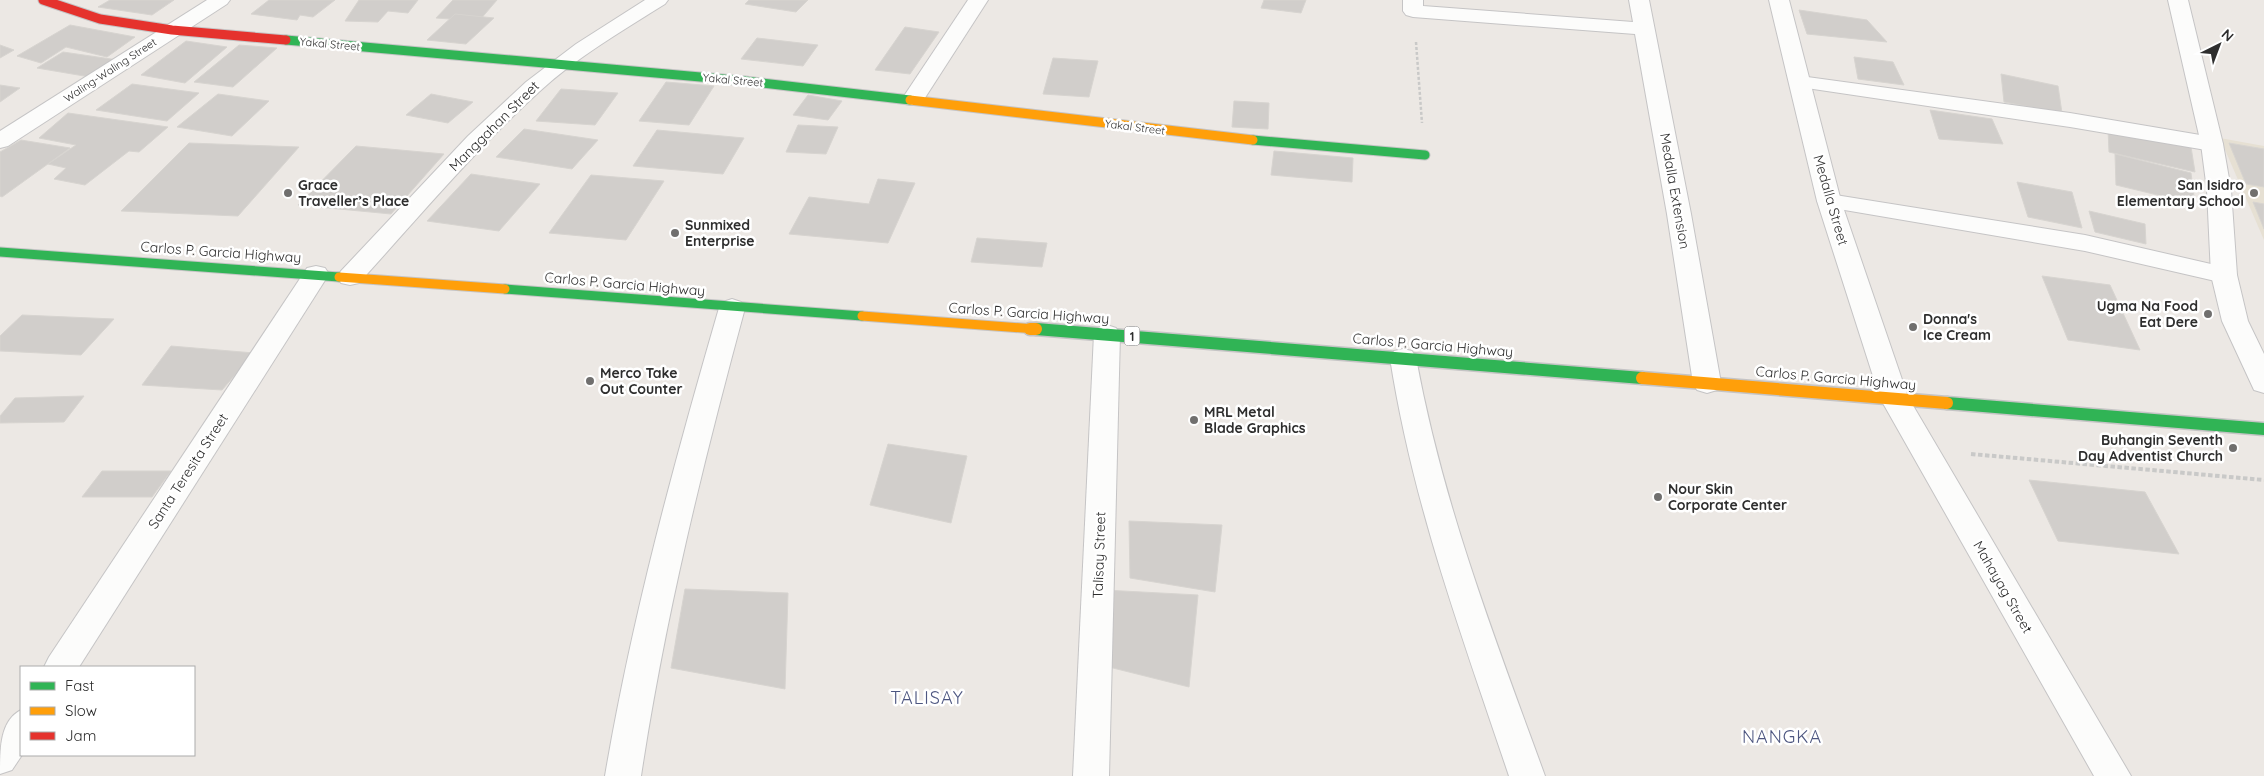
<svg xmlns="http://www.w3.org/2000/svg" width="2264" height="776" font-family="Quicksand,sans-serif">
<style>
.education{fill:#e6e0d3}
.building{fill:#d1cecb;stroke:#d7d4d0}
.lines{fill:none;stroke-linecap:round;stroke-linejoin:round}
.lane-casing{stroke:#c5c4c5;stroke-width:2}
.street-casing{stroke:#c5c4c5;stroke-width:2}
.fast-far1-casing{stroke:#c5c4c5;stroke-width:11}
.fast-casing{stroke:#c5c4c5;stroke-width:15}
.slow-far1-casing{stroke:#c5c4c5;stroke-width:11}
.slow-casing{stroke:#c5c4c5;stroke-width:15}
.jam-casing{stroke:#c5c4c5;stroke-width:11}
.path-far1{stroke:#c9c9c8;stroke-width:2.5;stroke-dasharray:3 2;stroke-linecap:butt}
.path{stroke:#c9c9c8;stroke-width:4;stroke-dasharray:4.5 2.5;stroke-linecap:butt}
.lane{fill:#fcfcfb;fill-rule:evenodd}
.street{fill:#fcfcfb;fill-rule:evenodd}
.fast-far1{stroke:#30b455;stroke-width:9}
.fast{stroke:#30b455;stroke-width:12}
.slow-far1{stroke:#ff9f0a;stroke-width:9}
.slow{stroke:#ff9f0a;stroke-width:12}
.jam{stroke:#e5322d;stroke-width:9}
.poi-dot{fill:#706f6e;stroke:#fff;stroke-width:2}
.labels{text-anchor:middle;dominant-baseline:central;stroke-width:5;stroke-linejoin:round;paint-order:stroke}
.far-street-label{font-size:11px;fill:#2e2e2e;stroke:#fff}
.shield{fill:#fff;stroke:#6d6d6d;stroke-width:1}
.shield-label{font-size:12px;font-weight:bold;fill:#2e2e2e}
.street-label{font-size:14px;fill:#2e2e2e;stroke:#fff}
.poi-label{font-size:14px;font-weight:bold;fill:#2e2e2e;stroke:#fff;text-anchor:start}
.near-neighbourhood-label{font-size:18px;letter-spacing:1px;fill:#4d5680;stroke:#fff}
</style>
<rect width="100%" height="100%" fill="#ece8e4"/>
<polygon class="education" points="2220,138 2264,146 2264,240"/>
<g class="building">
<polygon points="110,0 174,0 152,15 98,7"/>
<polygon points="269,0 335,0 313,17 300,15 297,20 251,14"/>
<polygon points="359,0 418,0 408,13 388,11 378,22 345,21"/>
<polygon points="453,0 497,0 479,21 436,18"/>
<polygon points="749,0 808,0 796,12 745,4"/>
<polygon points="1264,0 1306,0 1301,13 1261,8"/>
<polygon points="1799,10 1867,20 1887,42 1807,34"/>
<polygon points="455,14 494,18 466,44 427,40"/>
<polygon points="70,25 135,37 107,57 66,47 41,63 17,56"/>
<polygon points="905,27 939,32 910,74 875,70"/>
<polygon points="757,38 818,45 803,66 741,59"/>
<polygon points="186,41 227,47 185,83 141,75"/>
<polygon points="0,45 14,50 0,58"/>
<polygon points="239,45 277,48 233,87 194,82"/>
<polygon points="63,52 118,60 90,77 37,68"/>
<polygon points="1854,57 1893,62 1904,85 1858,79"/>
<polygon points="1053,58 1098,61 1089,97 1043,94"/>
<polygon points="2001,74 2058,86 2062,113 2004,102"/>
<polygon points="666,82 714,86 689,125 639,121"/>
<polygon points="132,84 199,93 167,121 96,110"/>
<polygon points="0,85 20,88 0,102"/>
<polygon points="561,89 618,93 595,125 536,121"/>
<polygon points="218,94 269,101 232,136 177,127"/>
<polygon points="431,94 473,102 448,123 406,115"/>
<polygon points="808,95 842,101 828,120 793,115"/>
<polygon points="1234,101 1269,103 1268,129 1232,127"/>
<polygon points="1930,110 1992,119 2003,144 1939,139"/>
<polygon points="68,113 168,127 139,152 129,151 85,185 54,179 66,168 48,164 76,145 39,138"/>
<polygon points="798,125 838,127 826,154 786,152"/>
<polygon points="524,129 598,140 572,169 496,157"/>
<polygon points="2108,129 2191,147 2195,172 2109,152"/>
<polygon points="657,130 744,138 723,174 633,166"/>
<polygon points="21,140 70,148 2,197 0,196 0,152"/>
<polygon points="189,143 299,147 238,216 121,211"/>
<polygon points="2229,143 2264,149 2264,187 2246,184"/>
<polygon points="356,146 444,154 391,214 298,205"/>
<polygon points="1274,151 1353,158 1352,182 1271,175"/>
<polygon points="2115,154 2191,173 2195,204 2116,185"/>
<polygon points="471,174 540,184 499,231 427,221"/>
<polygon points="591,175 664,181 626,240 549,233"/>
<polygon points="878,179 915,183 888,243 789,234 809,197 869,204"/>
<polygon points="2017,182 2072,192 2082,228 2028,217"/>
<polygon points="2253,202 2264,204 2264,229"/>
<polygon points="2089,211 2145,224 2146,244 2095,232"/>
<polygon points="977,238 1047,243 1042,267 971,262"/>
<polygon points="2042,276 2110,285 2140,350 2068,340"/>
<polygon points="22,315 114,319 81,355 0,351 0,336"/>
<polygon points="171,346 254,353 222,390 142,385"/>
<polygon points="84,396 64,422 0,423 0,416 15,398"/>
<polygon points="888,444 967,456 951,523 870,505"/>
<polygon points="102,471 171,471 152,497 82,497"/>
<polygon points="2029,480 2145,492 2179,554 2058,541"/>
<polygon points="1129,521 1222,525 1215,592 1130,578"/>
<polygon points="685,589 788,593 785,689 671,668"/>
<polygon points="1104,590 1198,595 1189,687 1105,666"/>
</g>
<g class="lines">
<defs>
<g id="lane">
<polygon points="1800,76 2070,113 2212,137 2220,139 2223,144 2220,149 2212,151 2070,127 1793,86 1789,82 1793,78"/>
<polygon points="1829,194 2085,235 2224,267 2233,269 2237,275 2233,281 2224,283 2085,251 1821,206 1817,201 1821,196"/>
<path d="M1403 349 1412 351 1416 358C1443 505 1494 636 1545 776H1509C1462 636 1413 505 1390 358L1394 351Z"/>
</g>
<g id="street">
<polygon points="207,0 230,0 227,4 8,146 0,148 0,131"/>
<path d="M645 0H668L665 4C622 31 577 57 540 91 475 150 418 218 359 283L350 285 341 283 337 277 341 271 468 136 526 82 576 44Z"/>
<polygon points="968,0 988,0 921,104 913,105 905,104 902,99"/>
<polygon points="1403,0 1423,0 1423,6 1633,22 1629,0 1649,0 1691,214 1721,383 1717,390 1707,393 1697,390 1693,383 1667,214 1635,34 1413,17 1406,15 1403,11"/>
<polygon points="1769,0 1789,0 1841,201 1908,397 2131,776 2094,776 1880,398 1817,201"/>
<polygon points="2168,0 2188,0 2223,144 2231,190 2237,275 2248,321 2264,354 2264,393 2254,390 2222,321 2211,275 2207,190 2201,144"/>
<polygon points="316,266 325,268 329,274 79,667 44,667 49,657 307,268"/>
<path d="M732 299 741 302 745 308C703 463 665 617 641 776H605C632 617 674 463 719 308L723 302Z"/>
<polygon points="1107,325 1116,328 1120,334 1109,776 1073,776 1094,334 1098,328"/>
<path d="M21 710 22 755 12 770 0 774C0 748 0 721 21 710Z"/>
</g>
<g id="fast-far1">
<polyline points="286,40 745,81 910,100"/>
<polyline points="1253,140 1425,155"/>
<polyline points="0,252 339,277"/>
<polyline points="505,289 862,316"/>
<polyline points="1036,329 1046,330"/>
</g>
<g id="fast">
<polyline points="1036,329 1642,378"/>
<polyline points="1947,403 2264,429"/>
</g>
<g id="slow-far1">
<polyline points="910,100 1253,140"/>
<polyline points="339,277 505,289"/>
<polyline points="862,316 1036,329"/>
</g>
<g id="slow">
<polyline points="1030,329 1036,329"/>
<polyline points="1642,378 1947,403"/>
</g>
<polyline id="jam" points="43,0 100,19 172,30 286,40"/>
</defs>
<use href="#lane" class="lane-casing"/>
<use href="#street" class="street-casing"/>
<use href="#fast-far1" class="fast-far1-casing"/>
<use href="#fast" class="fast-casing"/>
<use href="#slow-far1" class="slow-far1-casing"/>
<use href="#slow" class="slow-casing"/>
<use href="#jam" class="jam-casing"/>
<polyline class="path-far1" points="1416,42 1422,123"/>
<polyline class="path" points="1971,454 2264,480"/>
<use href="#lane" class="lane"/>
<use href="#street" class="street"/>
<use href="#fast-far1" class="fast-far1"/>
<use href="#fast" class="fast"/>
<use href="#slow-far1" class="slow-far1"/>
<use href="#slow" class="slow"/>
<use href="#jam" class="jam"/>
</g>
<g class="poi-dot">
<circle cx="288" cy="193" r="5"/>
<circle cx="2254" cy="193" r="5"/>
<circle cx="675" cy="233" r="5"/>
<circle cx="2208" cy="314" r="5"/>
<circle cx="1913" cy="327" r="5"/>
<circle cx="590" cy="381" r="5"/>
<circle cx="1194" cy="420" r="5"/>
<circle cx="2233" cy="448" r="5"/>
<circle cx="1658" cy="497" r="5"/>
</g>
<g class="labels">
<g class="far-street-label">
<text transform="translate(330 44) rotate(5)">Yakal Street</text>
<text transform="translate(110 70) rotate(-33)">Waling-Waling Street</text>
<text transform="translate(733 80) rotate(5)">Yakal Street</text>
<text transform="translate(1135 127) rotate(7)">Yakal Street</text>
</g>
<rect class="shield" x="1124.5" y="326.5" width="15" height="19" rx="4"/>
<g class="shield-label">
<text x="1132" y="336">1</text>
</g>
<g class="street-label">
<text transform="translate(494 126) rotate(-45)">Manggahan Street</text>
<text transform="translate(1675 191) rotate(80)">Medalla Extension</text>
<text transform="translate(1831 200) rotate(74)">Medalla Street</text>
<text transform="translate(221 252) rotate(4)">Carlos P. Garcia Highway</text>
<text transform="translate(625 284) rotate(5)">Carlos P. Garcia Highway</text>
<text transform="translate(1029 313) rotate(4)">Carlos P. Garcia Highway</text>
<text transform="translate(1433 345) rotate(5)">Carlos P. Garcia Highway</text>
<text transform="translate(1836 378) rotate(5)">Carlos P. Garcia Highway</text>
<text transform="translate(188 471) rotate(-57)">Santa Teresita Street</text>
<text transform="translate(1099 555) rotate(-88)">Talisay Street</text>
<text transform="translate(2003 587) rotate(60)">Mahayag Street</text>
</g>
<g class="poi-label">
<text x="298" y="185">Grace<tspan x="298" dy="16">Traveller’s Place</tspan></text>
<text x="2244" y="185" text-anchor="end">San Isidro<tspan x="2244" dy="16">Elementary School</tspan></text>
<text x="685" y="225">Sunmixed<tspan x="685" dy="16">Enterprise</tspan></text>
<text x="2198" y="306" text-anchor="end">Ugma Na Food<tspan x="2198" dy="16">Eat Dere</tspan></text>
<text x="1923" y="319">Donna's<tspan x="1923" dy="16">Ice Cream</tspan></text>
<text x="600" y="373">Merco Take<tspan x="600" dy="16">Out Counter</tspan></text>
<text x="1204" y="412">MRL Metal<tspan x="1204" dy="16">Blade Graphics</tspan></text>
<text x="2223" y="440" text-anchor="end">Buhangin Seventh<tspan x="2223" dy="16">Day Adventist Church</tspan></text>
<text x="1668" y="489">Nour Skin<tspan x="1668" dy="16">Corporate Center</tspan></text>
</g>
<g class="near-neighbourhood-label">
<text x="927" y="697">TALISAY</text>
<text x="1782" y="736">NANGKA</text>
</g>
</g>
<rect x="20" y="666" width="175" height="90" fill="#ffffff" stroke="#ababab"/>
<rect x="30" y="682" width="25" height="8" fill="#30b455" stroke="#ababab"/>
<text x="65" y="691" font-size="15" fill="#2e2e2e">Fast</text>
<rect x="30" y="707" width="25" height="8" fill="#ff9f0a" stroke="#ababab"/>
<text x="65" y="716" font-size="15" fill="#2e2e2e">Slow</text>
<rect x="30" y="732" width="25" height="8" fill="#e5322d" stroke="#ababab"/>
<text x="65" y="741" font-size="15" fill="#2e2e2e">Jam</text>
<g transform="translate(2219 45) rotate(42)" stroke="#ffffff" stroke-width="4" paint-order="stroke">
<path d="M0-4L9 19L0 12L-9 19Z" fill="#2e2e2e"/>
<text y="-8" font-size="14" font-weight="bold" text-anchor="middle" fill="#2e2e2e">N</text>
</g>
</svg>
